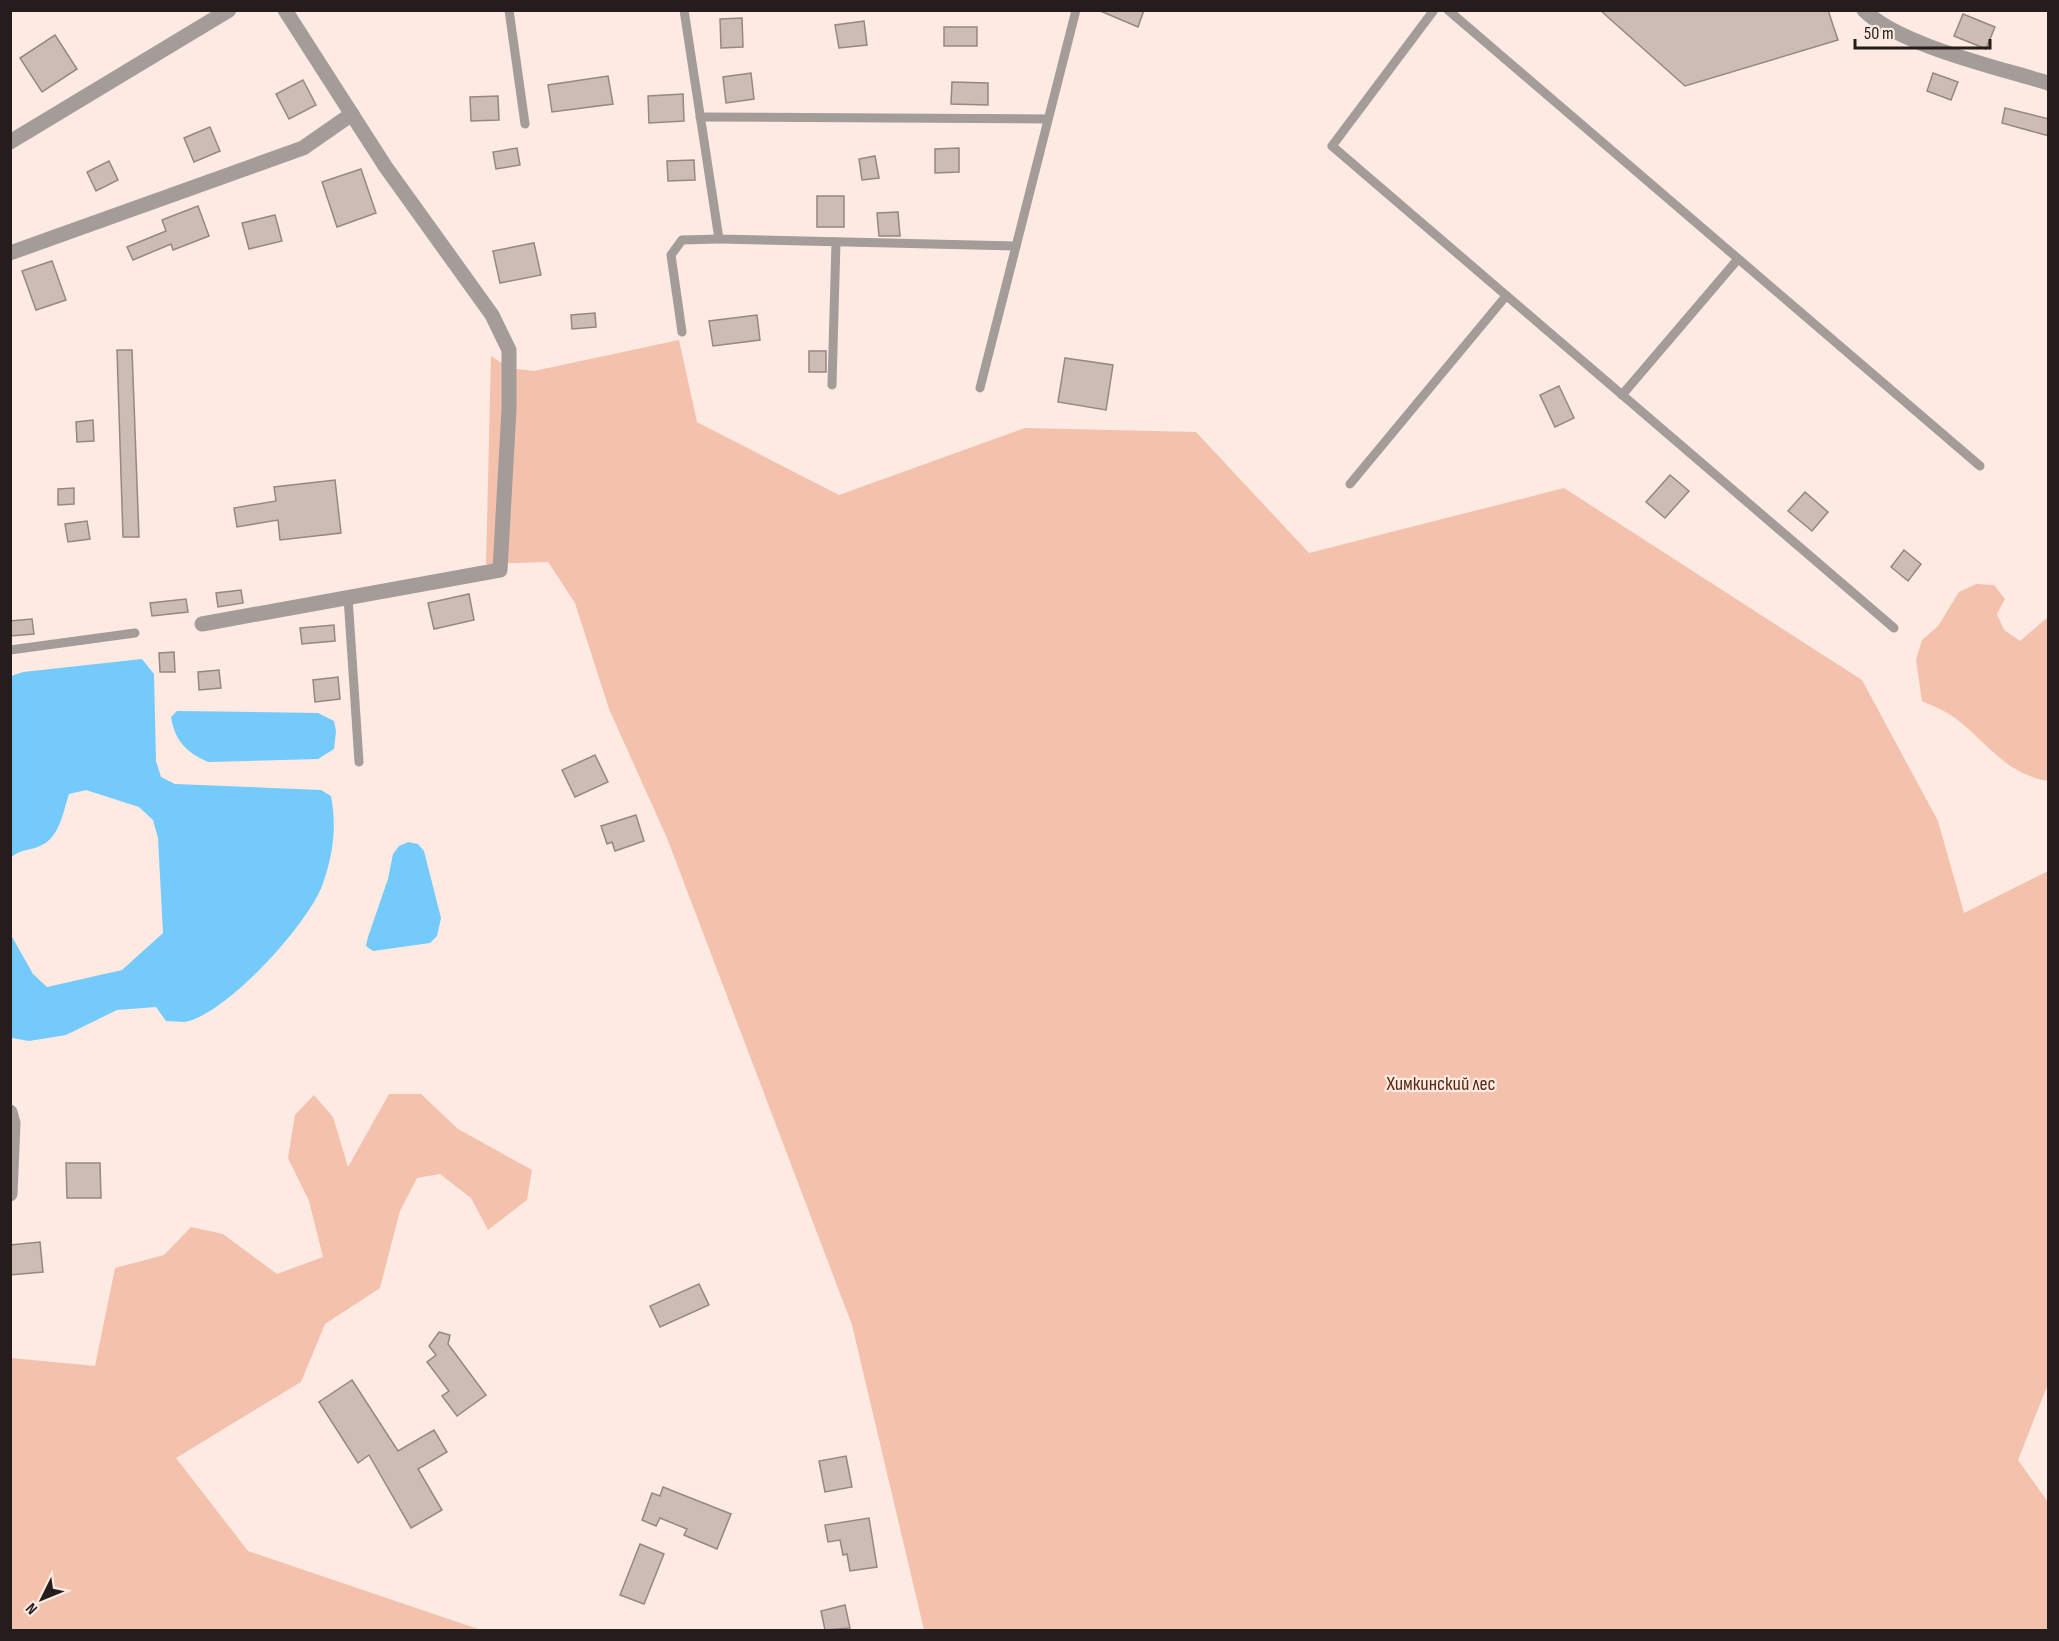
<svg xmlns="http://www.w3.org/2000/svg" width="2059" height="1641" font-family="'Sofia Sans Condensed',sans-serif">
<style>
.green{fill:#f4c1ac}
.water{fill:#74cafa}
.building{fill:#cdbbb5;stroke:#978781;stroke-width:1.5}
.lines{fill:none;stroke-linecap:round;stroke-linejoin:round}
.lane{stroke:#a39c99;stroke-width:9}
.street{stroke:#a39c99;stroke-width:15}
.labels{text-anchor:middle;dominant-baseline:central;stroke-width:4.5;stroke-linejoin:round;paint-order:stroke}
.park-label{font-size:20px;fill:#5b2811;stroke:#fceae3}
</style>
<rect width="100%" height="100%" fill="#fceae3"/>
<g class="green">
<polygon points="679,340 697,422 839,495 1025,428 1196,432 1309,553 1564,488 1862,680 1938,821 1964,913 2048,871 2048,1384 2018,1460 2048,1502 2048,1630 924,1630 852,1325 667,838 609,709 575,603 548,562 486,564 491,356 509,368 534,371"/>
<path d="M1976 584 1994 585 2005 599 1997 614 2004 630 2020 641 2048 617V781C2005 774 1987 742 1955 718 1946 711 1933 706 1922 701L1916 660 1922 640 1938 626 1959 592Z"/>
<polygon points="389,1094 421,1094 458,1129 532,1170 527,1200 488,1230 471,1198 440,1174 417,1178 400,1211 380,1288 325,1324 301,1382 176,1458 248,1551 481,1630 11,1630 11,1358 95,1366 115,1268 164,1255 191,1227 223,1234 277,1274 323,1257 309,1201 288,1158 295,1115 314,1095 333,1117 348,1167"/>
</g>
<g class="water">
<path d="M142 659 154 674 156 761 161 777 175 784 321 790 331 796C337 827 333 856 322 886 307 925 227 1014 185 1022 179 1022 172 1021 166 1021L156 1007 117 1010 66 1035 29 1041 12 1038 11 935 33 974 47 987 122 970 163 933 158 838 153 820 139 807 86 790 69 794C63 812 60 836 42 845 31 851 23 848 11 857V676L23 672Z"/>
<path d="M177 711 318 713 334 721 336 731 334 749 318 759 208 762C186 752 175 741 171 717Z"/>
<polygon points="408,842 418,844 424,851 441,918 437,936 430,943 373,951 366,946 368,937 388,879 393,854 399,846"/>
</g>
<g class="building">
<polygon points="1098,10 1144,10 1138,27"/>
<polygon points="1600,10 1828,10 1838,40 1685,86"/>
<polygon points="1963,14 1995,27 1986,49 1954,36"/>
<polygon points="742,18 743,47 721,48 720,19"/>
<polygon points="864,21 867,45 839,48 835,25"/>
<rect x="944" y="27" width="33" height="19"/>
<polygon points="55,35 77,69 42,92 20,58"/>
<polygon points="751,73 754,99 726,103 723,77"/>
<polygon points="1933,73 1958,82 1951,100 1927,91"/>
<polygon points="608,76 613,104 552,112 548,85"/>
<polygon points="303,80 316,105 289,119 276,94"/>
<polygon points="952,82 988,83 988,105 951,104"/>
<polygon points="683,94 684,121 649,123 648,96"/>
<polygon points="498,96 499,120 471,121 470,97"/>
<polygon points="2005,108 2049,119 2049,136 2002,123"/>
<polygon points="210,127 220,151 194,162 184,138"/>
<polygon points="517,148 520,165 496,169 493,152"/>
<polygon points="959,148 959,172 935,173 935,149"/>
<polygon points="875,156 879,178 862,180 859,159"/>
<polygon points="694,160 695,180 668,181 667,161"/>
<polygon points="109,161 118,180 96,191 87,172"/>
<polygon points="361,169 376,213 337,227 322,182"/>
<rect x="817" y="196" width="27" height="31"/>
<polygon points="198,206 209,236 173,250 171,244 133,260 127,247 166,231 162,220"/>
<polygon points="898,212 900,236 879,236 877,213"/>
<polygon points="275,215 282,241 249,249 242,223"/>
<polygon points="534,243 541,275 500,283 493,251"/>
<polygon points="52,261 66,300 36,310 22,271"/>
<polygon points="595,313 596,327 572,329 571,315"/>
<polygon points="757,315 760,340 713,346 709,321"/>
<polygon points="117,350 132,350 139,537 123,537"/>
<rect x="809" y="351" width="17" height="21"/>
<polygon points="1065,358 1113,365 1106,410 1058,402"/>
<polygon points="1559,386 1574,418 1555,427 1540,395"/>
<polygon points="93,420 94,441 77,442 76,422"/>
<polygon points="1670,475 1689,491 1665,518 1646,502"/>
<polygon points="335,480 341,533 280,540 278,520 237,527 234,508 276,501 274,487"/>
<polygon points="74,488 74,504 58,505 58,489"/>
<polygon points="1805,492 1828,512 1812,531 1788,511"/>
<polygon points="87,521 90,539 68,542 65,524"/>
<polygon points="1904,550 1921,564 1908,581 1891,567"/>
<polygon points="241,590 243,603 218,607 216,593"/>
<polygon points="469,594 474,620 434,629 428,603"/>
<polygon points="186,599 188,612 152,616 150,603"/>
<polygon points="32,619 34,634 10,636 10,621"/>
<polygon points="334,625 335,641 302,644 300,628"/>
<polygon points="174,652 175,672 160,672 159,653"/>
<polygon points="219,670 221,688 199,690 198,672"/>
<polygon points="338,677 340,699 315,702 313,680"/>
<polygon points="595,755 608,782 575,797 562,770"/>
<polygon points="636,815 644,841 615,851 612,842 607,844 601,826"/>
<polygon points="66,1163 100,1163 101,1198 67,1198"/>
<polygon points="40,1242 43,1272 10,1275 10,1245"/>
<polygon points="699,1284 709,1305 660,1327 650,1306"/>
<polygon points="439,1332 450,1335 448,1344 486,1395 457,1416 442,1396 449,1391 427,1362 436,1355 429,1346"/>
<polygon points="352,1380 398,1451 434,1430 447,1452 418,1469 442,1510 411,1528 369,1455 358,1463 319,1402"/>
<polygon points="846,1456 852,1487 825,1492 819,1461"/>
<polygon points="663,1487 731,1514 717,1549 684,1535 687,1529 660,1518 656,1526 642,1520 652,1493 660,1496"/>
<polygon points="869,1518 877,1567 850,1571 847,1554 843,1555 840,1540 828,1542 825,1525"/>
<polygon points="640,1544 664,1554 644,1604 620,1595"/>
<polygon points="845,1605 850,1628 825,1630 821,1611"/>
</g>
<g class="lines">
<g class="lane">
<polyline points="509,10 525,124"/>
<polyline points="684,10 719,239 1016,246"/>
<polyline points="1434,10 1332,146 1894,628"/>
<polyline points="1448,10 1980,466"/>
<polyline points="700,117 1048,119"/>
<polyline points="682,332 671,255 682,240 719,239"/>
<polyline points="832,385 836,242"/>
<polyline points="980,388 1076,10"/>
<polyline points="1622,395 1738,259"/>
<polyline points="1350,484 1506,296"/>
<polyline points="348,597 359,762"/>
<polyline points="10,650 135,633"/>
</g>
<g class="street">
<path d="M1864 10C1898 45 2000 68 2048 83"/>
<polyline points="10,142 229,10"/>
<polyline points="10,253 303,148 352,114"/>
<polyline points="202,624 500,570 509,409 509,350 492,315 385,166 285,10"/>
<polyline points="10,1112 13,1123 10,1194"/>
</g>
</g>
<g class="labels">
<g class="park-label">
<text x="1441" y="1084">Химкинский лес</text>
</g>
</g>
<rect width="2059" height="1641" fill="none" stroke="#241d1b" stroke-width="24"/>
<g transform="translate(42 1599) rotate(227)" stroke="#fceae3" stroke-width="4.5" paint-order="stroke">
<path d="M0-4.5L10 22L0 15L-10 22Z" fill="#241d1b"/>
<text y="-9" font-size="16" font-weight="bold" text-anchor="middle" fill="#241d1b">N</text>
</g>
<path d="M1855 39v9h135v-9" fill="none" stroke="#241d1b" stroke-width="3"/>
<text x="1864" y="39" font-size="18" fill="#241d1b" stroke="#fceae3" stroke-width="4.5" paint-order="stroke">50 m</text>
</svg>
